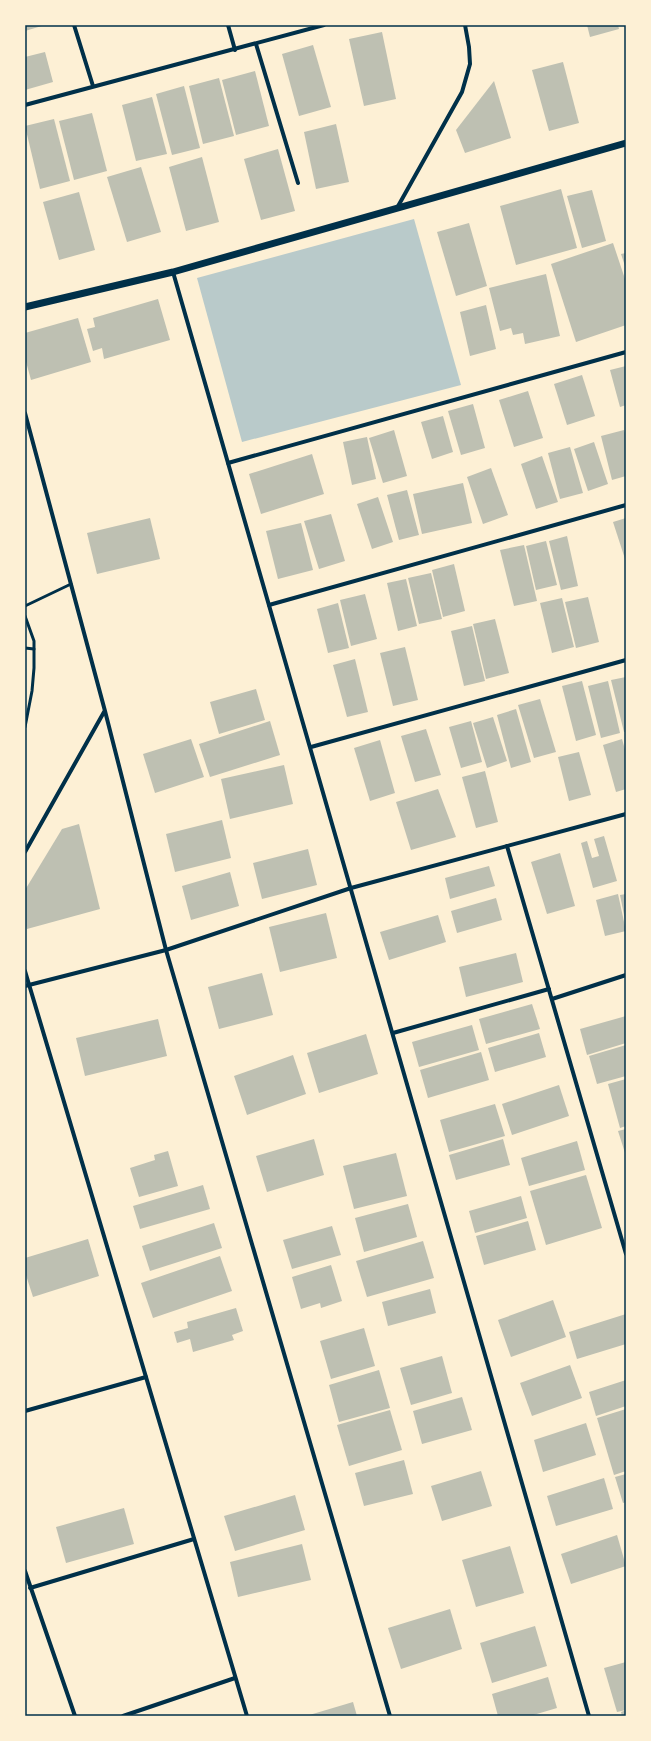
<svg xmlns="http://www.w3.org/2000/svg" width="651" height="1741" font-family="'Sofia Sans Condensed',sans-serif">
<style>
.green{fill:#b9caca}
.building{fill:#bec0b2}
.lines{fill:none;stroke-linecap:round;stroke-linejoin:round}
.service{stroke:#003049;stroke-width:3}
.minor{stroke:#003049;stroke-width:4}
.tertiary{stroke:#003049;stroke-width:7}
.neatline{fill:none;stroke:#003049;stroke-width:1.5}
</style>
<rect width="100%" height="100%" fill="#fdf0d5"/>
<polygon class="green" points="414,219 461,385 242,442 197,278"/>
<g class="building">
<polygon points="25,25 45,25 25,31"/>
<polygon points="587,25 618,25 619,29 590,37"/>
<polygon points="382,32 396,99 364,106 349,39"/>
<polygon points="313,45 331,107 299,116 282,54"/>
<polygon points="45,52 53,82 25,90 25,57"/>
<polygon points="563,62 579,123 549,131 532,70"/>
<polygon points="255,71 269,126 236,135 222,80"/>
<polygon points="219,78 234,136 203,144 189,86"/>
<polygon points="494,81 511,138 465,153 456,130"/>
<polygon points="184,86 200,148 172,155 156,94"/>
<polygon points="152,97 167,154 136,161 122,105"/>
<polygon points="92,113 107,171 74,180 59,121"/>
<polygon points="54,119 70,181 40,189 25,126"/>
<polygon points="336,124 349,182 316,189 304,132"/>
<polygon points="278,149 295,211 261,220 244,159"/>
<polygon points="202,157 219,222 186,231 169,167"/>
<polygon points="141,167 161,232 127,242 107,177"/>
<polygon points="561,189 577,248 516,265 500,206"/>
<polygon points="592,190 606,241 582,248 567,196"/>
<polygon points="79,192 95,250 59,260 43,202"/>
<polygon points="469,223 487,286 456,296 437,232"/>
<polygon points="613,243 626,282 626,325 576,342 551,264"/>
<polygon points="626,253 626,269 621,254"/>
<polygon points="546,274 560,336 525,344 523,333 513,335 511,328 500,331 489,288"/>
<polygon points="158,299 170,340 104,359 102,348 93,351 87,329 95,327 93,318"/>
<polygon points="486,305 496,349 470,356 460,312"/>
<polygon points="78,318 91,362 31,380 25,358 25,333"/>
<polygon points="626,366 626,405 620,407 610,370"/>
<polygon points="582,375 595,416 567,425 554,384"/>
<polygon points="528,391 543,438 514,447 499,400"/>
<polygon points="473,404 485,448 461,455 448,411"/>
<polygon points="443,416 453,452 432,459 421,422"/>
<polygon points="394,430 407,476 383,483 369,438"/>
<polygon points="624,430 626,436 626,476 612,480 601,436"/>
<polygon points="367,437 376,479 352,485 343,442"/>
<polygon points="594,442 608,484 588,491 574,449"/>
<polygon points="570,447 583,493 560,499 548,453"/>
<polygon points="312,454 324,494 261,514 249,474"/>
<polygon points="542,456 558,502 536,509 521,464"/>
<polygon points="491,468 508,515 483,524 467,477"/>
<polygon points="463,483 472,523 422,534 413,494"/>
<polygon points="407,490 419,535 399,540 387,495"/>
<polygon points="378,497 393,542 372,549 357,504"/>
<polygon points="331,514 345,561 319,569 304,521"/>
<polygon points="150,518 160,559 97,574 87,533"/>
<polygon points="626,518 626,562 613,522"/>
<polygon points="301,523 313,570 278,579 266,531"/>
<polygon points="567,536 578,586 561,590 549,541"/>
<polygon points="546,541 557,585 536,590 526,546"/>
<polygon points="524,545 537,601 514,606 500,550"/>
<polygon points="454,564 465,611 443,617 432,570"/>
<polygon points="431,573 442,619 419,624 408,578"/>
<polygon points="406,579 417,626 398,631 387,583"/>
<polygon points="365,594 377,639 351,646 340,600"/>
<polygon points="588,597 599,642 576,648 565,602"/>
<polygon points="562,598 574,647 552,653 540,603"/>
<polygon points="338,603 349,648 328,653 317,609"/>
<polygon points="495,619 509,673 486,679 473,624"/>
<polygon points="472,626 485,681 464,686 451,631"/>
<polygon points="405,647 418,700 393,706 380,653"/>
<polygon points="355,659 368,712 347,717 333,665"/>
<polygon points="626,677 626,732 624,732 611,680"/>
<polygon points="582,681 596,735 576,741 562,686"/>
<polygon points="608,681 620,733 601,738 588,686"/>
<polygon points="256,689 265,720 219,734 210,702"/>
<polygon points="540,699 556,752 534,758 518,705"/>
<polygon points="516,709 531,762 511,768 497,715"/>
<polygon points="493,717 507,761 487,768 473,723"/>
<polygon points="270,721 280,755 210,777 199,744"/>
<polygon points="471,721 482,762 461,768 449,727"/>
<polygon points="426,729 441,775 415,782 401,736"/>
<polygon points="191,739 204,777 155,793 143,754"/>
<polygon points="622,739 626,753 626,789 616,792 603,745"/>
<polygon points="380,740 395,793 370,801 354,748"/>
<polygon points="579,752 591,795 569,801 558,757"/>
<polygon points="284,765 293,804 230,819 221,779"/>
<polygon points="485,771 498,822 476,828 462,777"/>
<polygon points="438,789 456,837 411,850 396,802"/>
<polygon points="222,820 231,858 175,872 166,834"/>
<polygon points="79,824 100,909 27,929 25,922 25,890 62,829"/>
<polygon points="604,836 617,881 593,888 581,843 587,841 592,858 599,856 594,839"/>
<polygon points="308,849 317,885 262,899 253,863"/>
<polygon points="560,853 575,906 547,914 531,862"/>
<polygon points="489,866 495,886 450,899 445,878"/>
<polygon points="230,872 239,906 191,920 182,886"/>
<polygon points="618,894 626,931 605,936 596,900"/>
<polygon points="626,894 626,920 625,920 620,895"/>
<polygon points="496,898 502,920 457,933 451,911"/>
<polygon points="326,913 337,958 280,972 269,927"/>
<polygon points="438,915 446,942 389,960 380,932"/>
<polygon points="516,953 523,982 466,997 459,967"/>
<polygon points="262,973 273,1015 219,1029 208,987"/>
<polygon points="532,1004 540,1029 486,1044 479,1019"/>
<polygon points="626,1016 626,1043 587,1055 580,1029"/>
<polygon points="158,1019 167,1056 85,1076 76,1038"/>
<polygon points="472,1025 479,1050 419,1067 412,1042"/>
<polygon points="539,1033 546,1057 495,1072 488,1048"/>
<polygon points="366,1034 378,1074 319,1093 307,1053"/>
<polygon points="626,1045 626,1076 597,1084 589,1056"/>
<polygon points="481,1052 489,1080 428,1098 420,1070"/>
<polygon points="293,1055 306,1094 247,1115 234,1076"/>
<polygon points="626,1079 626,1126 620,1128 608,1084"/>
<polygon points="559,1085 569,1116 512,1135 502,1104"/>
<polygon points="495,1104 505,1136 449,1152 440,1120"/>
<polygon points="626,1129 626,1156 618,1131"/>
<polygon points="314,1139 324,1175 267,1192 256,1156"/>
<polygon points="503,1139 510,1165 456,1180 449,1155"/>
<polygon points="577,1141 585,1170 529,1186 521,1158"/>
<polygon points="168,1151 178,1186 139,1197 130,1168 155,1160 154,1155"/>
<polygon points="396,1153 407,1196 354,1209 343,1166"/>
<polygon points="586,1175 602,1228 546,1245 530,1191"/>
<polygon points="203,1185 210,1209 140,1229 133,1206"/>
<polygon points="521,1196 527,1218 475,1233 469,1211"/>
<polygon points="408,1204 417,1237 364,1252 355,1218"/>
<polygon points="528,1221 536,1250 484,1265 476,1236"/>
<polygon points="214,1223 222,1248 150,1271 142,1246"/>
<polygon points="332,1226 341,1255 292,1269 283,1240"/>
<polygon points="88,1239 99,1276 33,1297 25,1272 25,1258"/>
<polygon points="423,1241 434,1278 367,1297 356,1261"/>
<polygon points="220,1256 232,1291 153,1318 141,1283"/>
<polygon points="331,1265 342,1301 321,1308 320,1303 301,1309 292,1277"/>
<polygon points="430,1289 436,1313 388,1326 382,1302"/>
<polygon points="553,1300 566,1337 511,1357 498,1320"/>
<polygon points="236,1308 243,1331 232,1335 234,1340 193,1352 190,1339 177,1343 174,1332 188,1328 187,1322"/>
<polygon points="626,1314 626,1344 577,1359 569,1332"/>
<polygon points="364,1328 375,1366 331,1379 320,1341"/>
<polygon points="442,1356 452,1393 411,1405 400,1368"/>
<polygon points="570,1365 582,1398 532,1416 520,1383"/>
<polygon points="379,1370 390,1408 339,1422 329,1385"/>
<polygon points="626,1380 626,1406 596,1416 589,1392"/>
<polygon points="462,1397 472,1430 422,1444 413,1411"/>
<polygon points="626,1409 626,1471 614,1475 597,1418"/>
<polygon points="390,1410 402,1450 349,1466 337,1425"/>
<polygon points="586,1423 596,1455 543,1472 534,1440"/>
<polygon points="404,1460 413,1494 364,1506 355,1473"/>
<polygon points="481,1471 492,1506 442,1521 431,1486"/>
<polygon points="626,1474 626,1502 623,1503 615,1477"/>
<polygon points="604,1478 613,1509 556,1526 547,1496"/>
<polygon points="295,1495 305,1530 235,1551 224,1516"/>
<polygon points="124,1508 134,1544 66,1563 56,1527"/>
<polygon points="617,1535 626,1566 571,1584 561,1554"/>
<polygon points="302,1544 311,1580 238,1597 230,1562"/>
<polygon points="510,1546 524,1593 476,1607 462,1560"/>
<polygon points="450,1609 462,1649 401,1669 388,1628"/>
<polygon points="535,1626 547,1666 492,1683 480,1643"/>
<polygon points="626,1662 626,1710 617,1712 604,1668"/>
<polygon points="548,1677 557,1708 530,1716 498,1716 492,1694"/>
<polygon points="353,1702 357,1716 306,1716"/>
<polygon points="626,1710 626,1716 622,1716 621,1712"/>
</g>
<g class="lines">
<g class="service">
<polyline points="25,606 71,584"/>
<polyline points="25,616 34,641 34,668 32,691 25,727"/>
<polyline points="25,648 34,649"/>
</g>
<g class="minor">
<polyline points="74,25 93,86"/>
<polyline points="228,25 235,50"/>
<polyline points="256,44 298,183"/>
<polyline points="25,105 324,25"/>
<polyline points="397,208 462,92 470,64 469,47 465,25"/>
<polyline points="173,272 589,1716"/>
<polyline points="25,413 105,711 166,950 390,1716"/>
<polyline points="228,463 626,352"/>
<polyline points="269,605 626,505"/>
<polyline points="311,747 626,660"/>
<polyline points="507,846 626,1254"/>
<polyline points="25,852 104,712"/>
<polyline points="25,971 247,1716"/>
<polyline points="25,986 166,950 351,888 626,814"/>
<polyline points="552,999 626,975"/>
<polyline points="393,1033 549,989"/>
<polyline points="25,1411 146,1377"/>
<polyline points="25,1571 75,1716"/>
<polyline points="30,1588 194,1539"/>
<polyline points="123,1716 235,1678"/>
</g>
<polyline class="tertiary" points="25,307 173,272 626,143"/>
</g>
<rect width="651" height="1741" fill="none" stroke="#fdf0d5" stroke-width="52"/>
<rect x="26" y="26" width="599" height="1689" class="neatline"/>
</svg>
